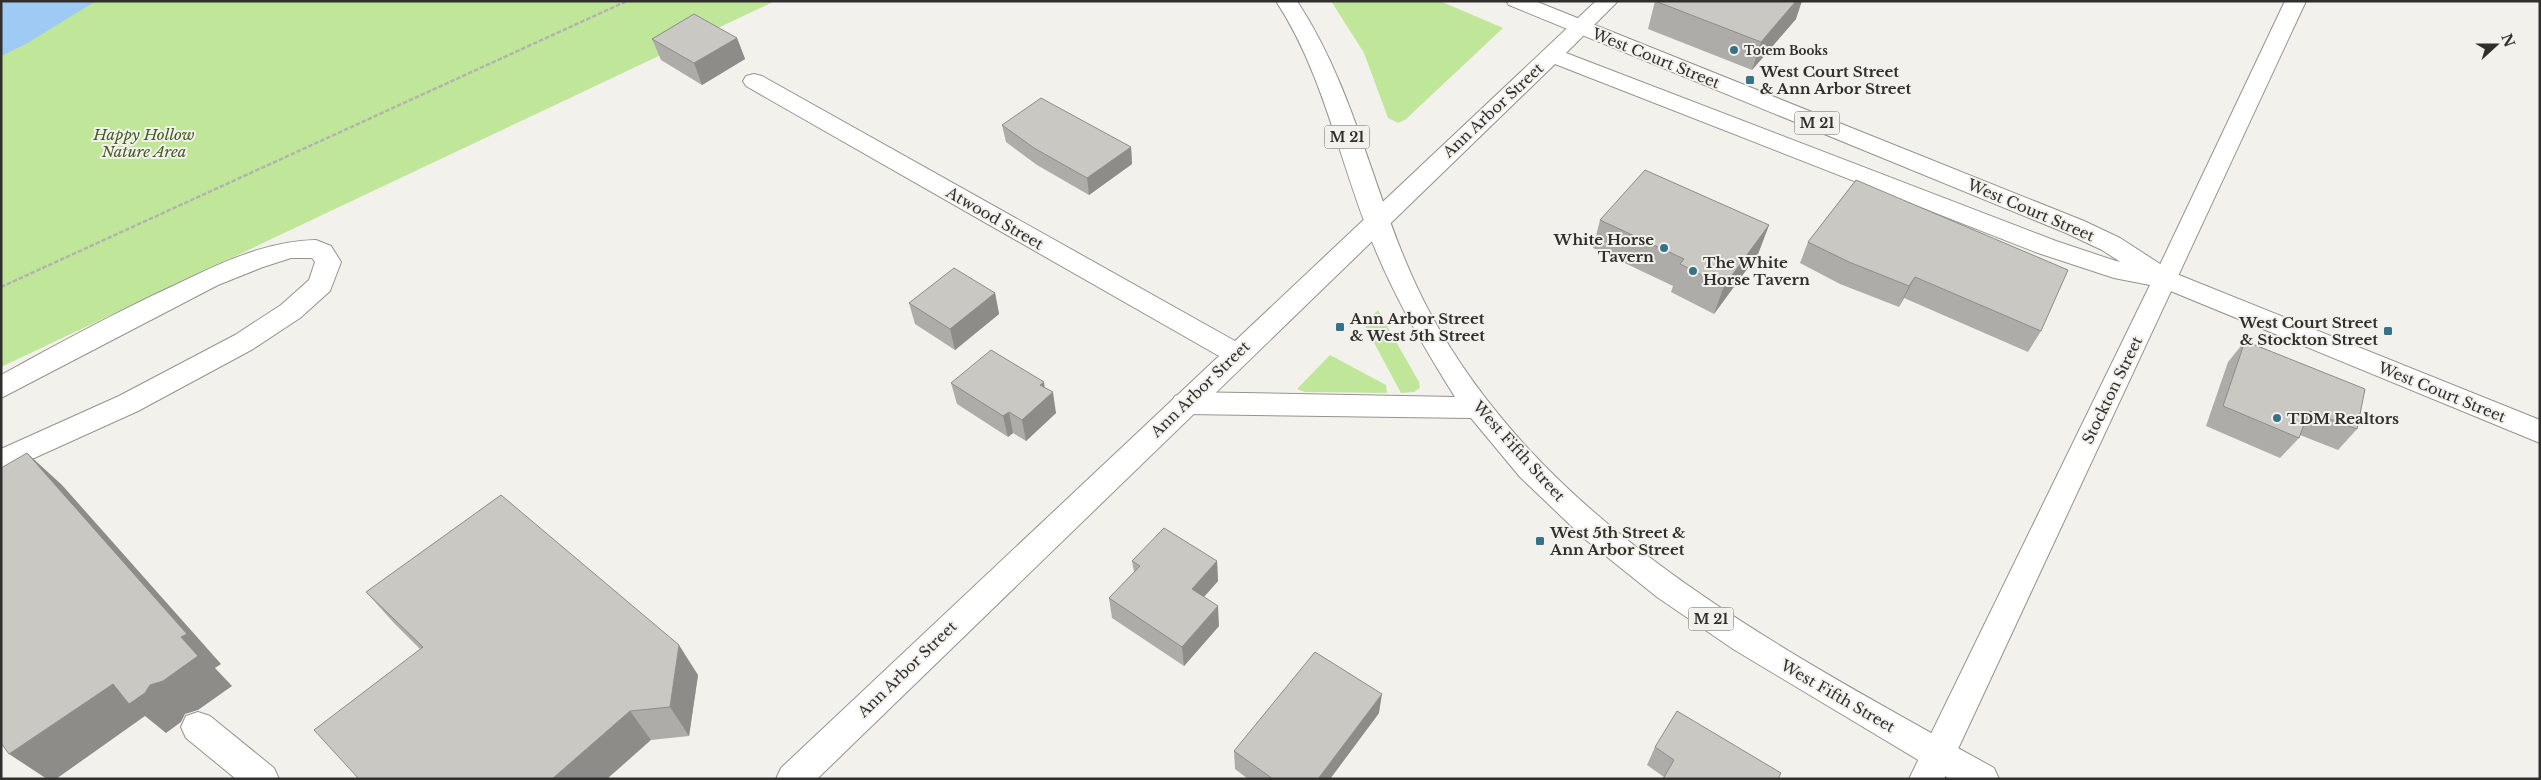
<svg xmlns="http://www.w3.org/2000/svg" width="2541" height="780" font-family="'Libre Baskerville',serif">
<style>
.green{fill:#c0e799}
.water{fill:#9fcaf3}
.lines{fill:none;stroke-linecap:round;stroke-linejoin:round}
.minor-casing{stroke:#95938e;stroke-width:2}
.major-casing{stroke:#95938e;stroke-width:2}
.path{stroke:#b3b2ae;stroke-width:2.5;stroke-dasharray:4.5 2;stroke-linecap:butt}
.minor{fill:#fff;fill-rule:evenodd}
.major{fill:#fff;fill-rule:evenodd}
.wall{fill:#aeaca8}
.shaded-wall{fill:#8d8c88}
.building{fill:#cac8c3;stroke:#8d8c88}
.poi-dot{fill:#367389;stroke:#f3f1ec;stroke-width:2}
.labels{text-anchor:middle;dominant-baseline:central;stroke-width:4;stroke-linejoin:round;paint-order:stroke}
.far-poi-label{font-size:12px;font-weight:bold;fill:#302f2d;stroke:#f3f1ec;text-anchor:start}
.shield{fill:#f3f1ec;stroke:#6a6966;stroke-width:1}
.shield-label{font-size:14px;font-weight:bold;fill:#302f2d}
.street-label{font-size:15px;fill:#302f2d;stroke:#f3f1ec}
.poi-label{font-size:15px;font-weight:bold;fill:#302f2d;stroke:#f3f1ec;text-anchor:start}
.park-label{font-size:15px;font-style:italic;fill:#415c21;stroke:#f3f1ec}
</style>
<rect width="100%" height="100%" fill="#f3f1ec"/>
<g class="green">
<polygon points="1,1 775,1 1,367"/>
<polygon points="1331,1 1440,1 1503,28 1405,120 1398,123 1388,118 1364,53"/>
<polygon points="1378,310 1419,382 1420,388 1414,392 1401,393 1364,324"/>
<polygon points="1330,355 1386,385 1387,393 1305,392 1297,389"/>
</g>
<polygon class="water" points="6,1 96,1 26,44 1,56 1,4"/>
<g class="lines">
<defs>
<g id="minor">
<polygon points="1596,1 1618,1 1566,53 2056,241 2116,261 2158,269 2285,1 2306,1 1944,779 1909,779 2150,285 2114,278 2038,253 1555,64 817,779 776,779 781,768 1219,356 746,86 743,81 746,76 754,74 762,76 1235,341"/>
<path d="M316 240 331 246 341 262 330 291 300 318 253 349 138 411 1 473V449L119 396 235 335 281 305 309 280 315 262 312 258H291L263 267 218 285 1 398V375C58 344 114 313 173 286 218 264 265 241 316 240Z"/>
<polygon points="198,712 210,716 274,768 279,779 236,779 186,738 181,727 186,716"/>
</g>
<g id="major">
<path d="M1276 1H1297C1360 96 1376 213 1430 313 1549 532 1786 651 1994 768L1999 779H1950L1733 649 1657 597 1586 540 1520 477 1471 418 1185 414 1175 410 1171 403 1175 396 1185 392 1455 397C1420 341 1389 288 1366 226 1337 150 1321 70 1276 1Z"/>
<polygon points="1506,1 1535,1 2084,221 2120,238 2174,273 2540,420 2540,443 2156,285 2102,250 2066,233 1509,5"/>
</g>
</defs>
<use href="#minor" class="minor-casing"/>
<use href="#major" class="major-casing"/>
<polyline class="path" points="1,287 627,1"/>
<use href="#minor" class="minor"/>
<use href="#major" class="major"/>
</g>
<g class="wall">
<polygon points="1655,1 1796,19 1752,70 1648,29"/>
<polygon points="737,38 745,59 702,85 661,60 652,39"/>
<polygon points="1002,125 1131,147 1132,164 1089,195 1037,165 1006,142"/>
<polygon points="1856,180 2041,331 2028,352 1904,298 1899,307 1840,284 1800,263 1808,242"/>
<polygon points="1600,220 1769,225 1758,254 1714,314 1671,292 1673,286 1593,248"/>
<polygon points="995,293 999,314 955,350 915,324 909,303"/>
<polygon points="2245,341 2357,429 2338,450 2300,435 2299,438 2280,458 2206,426 2228,362"/>
<polygon points="951,383 1045,387 1056,413 1026,441 1013,433 1008,437 957,404"/>
<polygon points="1132,561 1217,561 1218,581 1204,597 1219,626 1184,666 1112,618 1109,598 1134,572"/>
<polygon points="366,592 698,675 689,736 651,740 420,649 394,623"/>
<polygon points="1379,713 1330,779 1248,779 1235,769 1234,751"/>
<polygon points="1655,747 1778,779 1664,777 1647,765"/>
</g>
<g class="shaded-wall">
<polygon points="1796,1 1802,1 1796,19 1752,70 1761,42"/>
<polygon points="737,38 745,59 702,85 694,63"/>
<polygon points="1131,147 1132,164 1089,195 1087,178"/>
<polygon points="1769,225 1758,254 1714,314 1724,286"/>
<polygon points="1915,277 1904,298 1899,307 1909,286"/>
<polygon points="995,293 999,314 955,350 950,329"/>
<polygon points="1044,382 1046,398 1053,392 1056,413 1026,441 1022,420 1040,385"/>
<polygon points="1009,412 1013,433 1008,437 1003,416"/>
<polygon points="27,453 62,485 221,664 215,668 232,686 198,710 185,714 181,722 166,733 145,716 56,779 47,779 9,754 113,684 150,685 181,637"/>
<polygon points="1217,561 1218,581 1193,609 1192,589"/>
<polygon points="1218,606 1219,626 1184,666 1182,647"/>
<polygon points="679,645 698,675 689,736 670,707"/>
<polygon points="1382,694 1379,713 1330,779 1318,779"/>
<polygon points="630,711 651,740 607,779 552,779"/>
</g>
<g class="building">
<polygon points="1655,1 1796,1 1761,42"/>
<polygon points="694,14 737,38 694,63 652,39"/>
<polygon points="1041,98 1131,147 1087,178 1034,148 1002,125"/>
<polygon points="1645,170 1769,225 1724,286 1680,264 1684,259 1600,220"/>
<polygon points="1856,180 2068,270 2041,331 1915,277 1909,286 1849,262 1808,242"/>
<polygon points="954,268 995,293 950,329 909,303"/>
<polygon points="2245,341 2365,389 2357,429 2309,411 2299,438 2223,406"/>
<polygon points="991,350 1044,382 1040,385 1053,392 1022,420 1009,412 1003,416 951,383"/>
<polygon points="27,453 187,634 181,637 198,656 163,681 150,685 145,693 129,704 113,684 9,754 1,743 1,468"/>
<polygon points="501,495 679,645 670,707 630,711 552,779 359,779 314,730 423,647 366,592"/>
<polygon points="1164,528 1217,561 1192,589 1218,606 1182,647 1109,598 1140,566 1132,561"/>
<polygon points="1315,652 1382,694 1318,779 1273,779 1234,751"/>
<polygon points="1677,711 1781,773 1778,779 1663,779 1674,760 1655,747"/>
</g>
<g class="poi-dot">
<circle cx="1734" cy="50" r="5"/>
<rect x="1745" y="75" width="10" height="10" rx="2.5"/>
<circle cx="1664" cy="248" r="5"/>
<circle cx="1693" cy="271" r="5"/>
<rect x="1335" y="322" width="10" height="10" rx="2.5"/>
<rect x="2383" y="326" width="10" height="10" rx="2.5"/>
<circle cx="2277" cy="418" r="5"/>
<rect x="1535" y="536" width="10" height="10" rx="2.5"/>
</g>
<g class="labels">
<g class="far-poi-label">
<text x="1744" y="50">Totem Books</text>
</g>
<g class="shield">
<rect x="1794.5" y="111.5" width="45" height="23" rx="4"/>
<rect x="1324.5" y="125.5" width="45" height="23" rx="4"/>
<rect x="1688.5" y="607.5" width="45" height="23" rx="4"/>
</g>
<g class="shield-label">
<text x="1817" y="123">M 21</text>
<text x="1347" y="137">M 21</text>
<text x="1711" y="619">M 21</text>
</g>
<g class="street-label">
<text transform="translate(1656 58) rotate(22)">West Court Street</text>
<text transform="translate(1493 110) rotate(-43)">Ann Arbor Street</text>
<text transform="translate(2031 210) rotate(23)">West Court Street</text>
<text transform="translate(995 218) rotate(30)">Atwood Street</text>
<text transform="translate(1200 389) rotate(-44)">Ann Arbor Street</text>
<text transform="translate(2112 390) rotate(-64)">Stockton Street</text>
<text transform="translate(2442 392) rotate(22)">West Court Street</text>
<text transform="translate(1519 451) rotate(48)">West Fifth Street</text>
<text transform="translate(907 669) rotate(-44)">Ann Arbor Street</text>
<text transform="translate(1838 696) rotate(30)">West Fifth Street</text>
</g>
<g class="poi-label">
<text x="1760" y="71">West Court Street<tspan x="1760" dy="17">&amp; Ann Arbor Street</tspan></text>
<text x="1654" y="239" text-anchor="end">White Horse<tspan x="1654" dy="17">Tavern</tspan></text>
<text x="1703" y="262">The White<tspan x="1703" dy="17">Horse Tavern</tspan></text>
<text x="1350" y="318">Ann Arbor Street<tspan x="1350" dy="17">&amp; West 5th Street</tspan></text>
<text x="2378" y="322" text-anchor="end">West Court Street<tspan x="2378" dy="17">&amp; Stockton Street</tspan></text>
<text x="2287" y="418">TDM Realtors</text>
<text x="1550" y="532">West 5th Street &amp;<tspan x="1550" dy="17">Ann Arbor Street</tspan></text>
</g>
<g class="park-label">
<text x="144" y="134">Happy Hollow<tspan x="144" dy="17">Nature Area</tspan></text>
</g>
</g>
<rect width="2541" height="780" fill="none" stroke="#302f2d" stroke-width="5"/>
<g transform="translate(2496 45) rotate(69)" stroke="#f3f1ec" stroke-width="4" paint-order="stroke">
<path d="M0-4L9 19L0 12L-9 19Z" fill="#302f2d"/>
<text y="-8" font-size="14" font-weight="bold" text-anchor="middle" fill="#302f2d">N</text>
</g>
</svg>
